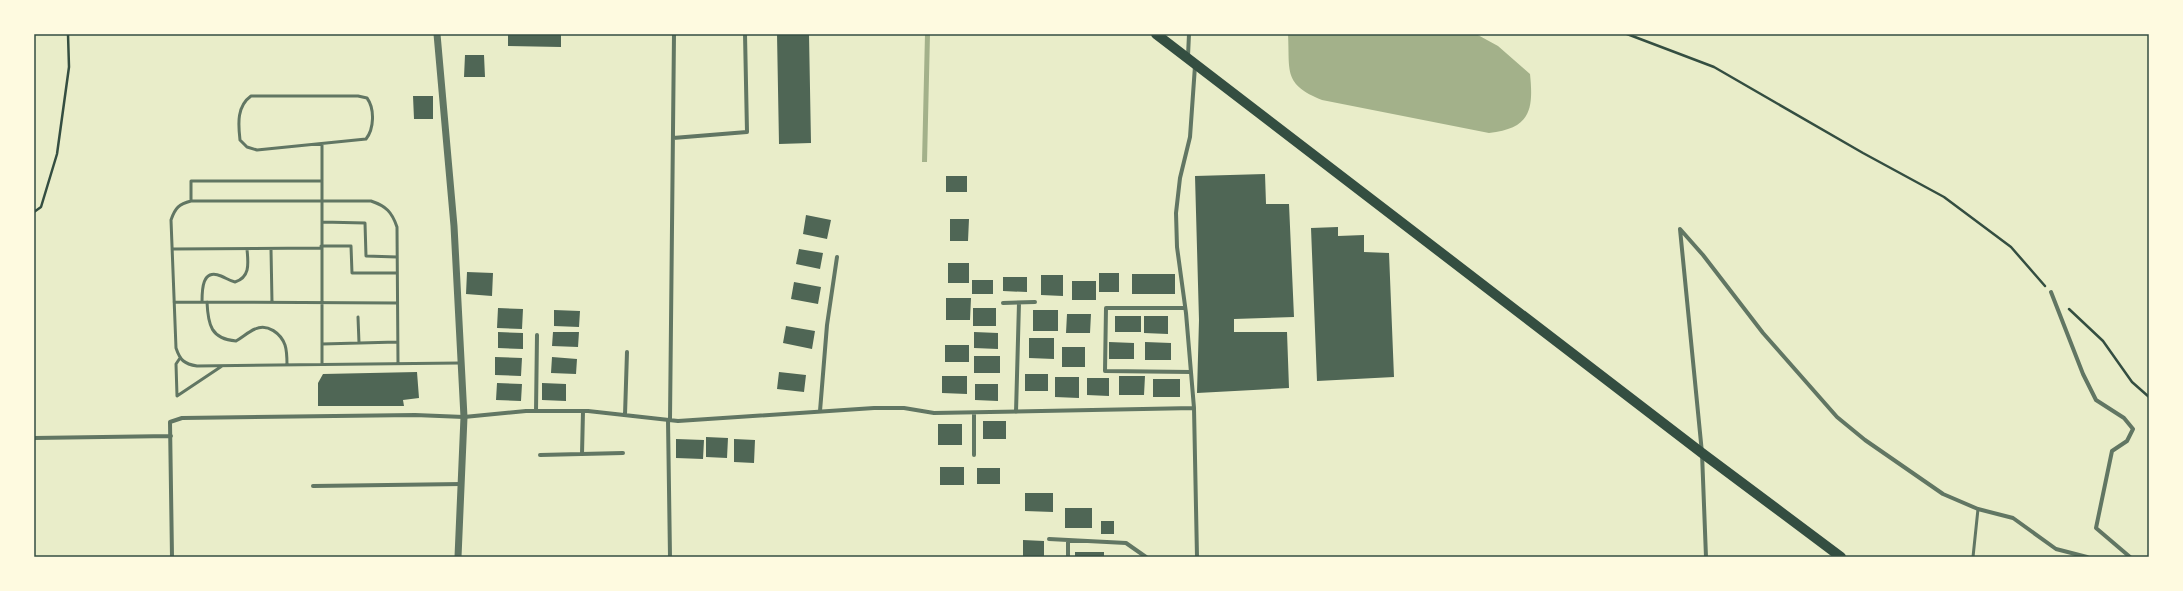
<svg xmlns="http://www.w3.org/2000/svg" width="2183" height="591" font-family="Figtree,sans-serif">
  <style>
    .water { fill: #a3b18a }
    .building { fill: #4f6655 }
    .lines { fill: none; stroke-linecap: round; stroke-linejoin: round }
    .path { stroke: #344e41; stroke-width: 2.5 }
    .service { stroke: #617663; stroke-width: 3 }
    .minor { stroke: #617663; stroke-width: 4 }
    .tertiary { stroke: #617663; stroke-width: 7 }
    .primary { stroke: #344e41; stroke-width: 10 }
    .neatline { fill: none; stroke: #344e41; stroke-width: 1.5 }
  </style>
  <rect width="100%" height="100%" fill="#e9edc9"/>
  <path class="water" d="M925,34H930L927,162H922Z
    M1288,34H1476L1498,46L1530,74C1534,112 1529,128 1489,133L1322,100C1283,84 1290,72 1288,34Z"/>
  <path class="building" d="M508,34H561V47L508,46Z
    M777,34H809L811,143L779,144Z
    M465,55H484L485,77H464Z
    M413,96H433V119H414Z
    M1265,174L1266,204H1289L1294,317L1234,319V332H1287L1289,388L1197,393L1199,320L1195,176Z
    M946,176H967V192H946Z
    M806,215L831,220L827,239L803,234Z
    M950,219H969L968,241H950Z
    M1338,227V236L1364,235V252L1389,253L1394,377L1317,381L1311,228Z
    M799,249L823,253L820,269L796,264Z
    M948,263H969V283H948Z
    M467,272L493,273L492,296L466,294Z
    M1099,273H1119V292H1099Z
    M1132,274H1175V294H1132Z
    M1041,275H1063V296L1041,295Z
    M1003,277H1027V292L1003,291Z
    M972,280H993V294H972Z
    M1072,281H1096V300H1072Z
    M794,282L821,287L818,304L791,299Z
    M946,298H971L970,320H946Z
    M498,308L523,309L522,329L497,328Z
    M973,308H996V326H973Z
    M554,310L580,311L579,327L554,326Z
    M1033,310H1058V331H1033Z
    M1067,314H1091L1090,333H1066Z
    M1115,316H1141V332H1115Z
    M1144,316H1168V334L1144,333Z
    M786,326L815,331L812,349L783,343Z
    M498,332L523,333V349L498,348Z
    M553,332H579L578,347L552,346Z
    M974,332L998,333V349L974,348Z
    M1029,338H1054V359L1029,358Z
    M1109,342L1134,343V359H1109Z
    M1145,342L1171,343V360H1145Z
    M945,345H969V362H945Z
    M1062,347H1085V367H1062Z
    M974,356H1000V373H974Z
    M495,357L522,358L521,376L495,375Z
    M552,357L577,359L576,374L551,373Z
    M417,372L419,398L403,400L404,406H318V383L323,374Z
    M779,372L806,375L804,392L777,389Z
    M1025,374H1048V391H1025Z
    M942,376H967V394L942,393Z
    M1119,376H1145L1144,395H1119Z
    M1055,377H1079V398L1055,397Z
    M1087,378H1109V396L1087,395Z
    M1153,379H1180V397H1153Z
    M497,383L522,384L521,401L496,400Z
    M542,383L566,384V401L542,400Z
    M975,384H998V401L975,400Z
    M983,421H1006V439H983Z
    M938,424H962V445H938Z
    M706,437L728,438L727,458L706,457Z
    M676,439L704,440L703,459L676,458Z
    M734,439L755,440L754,463L734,462Z
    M940,467H964V485H940Z
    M977,468H1000V484H977Z
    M1025,493H1053V512L1025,511Z
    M1065,508H1092V528H1065Z
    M1101,521H1114V534H1101Z
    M1023,540L1044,541V557H1023Z
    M1075,552H1104V557H1075Z"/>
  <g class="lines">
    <path class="path" d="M1627,34L1714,67L1863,153L1944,197L2011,247L2045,286
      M34,212L41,207L57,154L69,67L68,34
      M2069,309L2103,341L2132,382L2149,397"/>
    <path class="service" d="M251,96H358L367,98C375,109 374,129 366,139L257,150L247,147L240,140C238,123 237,106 251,96Z
      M191,201V181H322
      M322,222L365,223L366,256L397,257
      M321,246H351L352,273H397
      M172,249L321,248
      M271,249L272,302
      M174,302L397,303
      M202,302C202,290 202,268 221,276C226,278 230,281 235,282C251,277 248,262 247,249
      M207,302C208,325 211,339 236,341C243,337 248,332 255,329C268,323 281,334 285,345C287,351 287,359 287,365
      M358,317L359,343
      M322,344L397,342
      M180,358L176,364L177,396L222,366
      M398,363L397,227C392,212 386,206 371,201H191C179,204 175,208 171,220L176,348C180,360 184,364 197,366L460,363
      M322,364V144
      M1973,557L1978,509"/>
    <path class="minor" d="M1188,56L1189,34
      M1195,66L1190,137L1180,178L1176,213L1177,247L1186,313L1194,408L1197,557
      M673,138L747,132L745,34
      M2051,292L2083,374L2096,400L2124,418L2133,429L2127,441L2112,451L2096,528L2130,557
      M1003,303L1035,302
      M1185,308H1106L1105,371L1191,372
      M536,411L537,335
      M820,411L827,325L837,257
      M1016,412L1019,303
      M625,415L627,352
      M668,420L670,557
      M670,420L674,34
      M34,438L171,436
      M582,454L583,411
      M540,455L623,453
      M974,455V413
      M313,486L462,484
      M1049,539L1126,543L1146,557
      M172,557L170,422L182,418L415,415L464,417L526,411H588L678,421L874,408H904L934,413L1194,408
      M1068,557V540
      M1706,557L1702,453L1680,229L1703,255L1763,333L1837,417L1865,440L1943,494L1978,509L2013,518L2056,549L2087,557"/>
    <path class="tertiary" d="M437,34L454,226L464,417L458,557"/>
    <path class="primary" d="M1156,34L1702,453L1841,557"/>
  </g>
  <rect width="2183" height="591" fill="none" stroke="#fefae0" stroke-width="70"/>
  <rect x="35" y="35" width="2113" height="521" class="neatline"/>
</svg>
